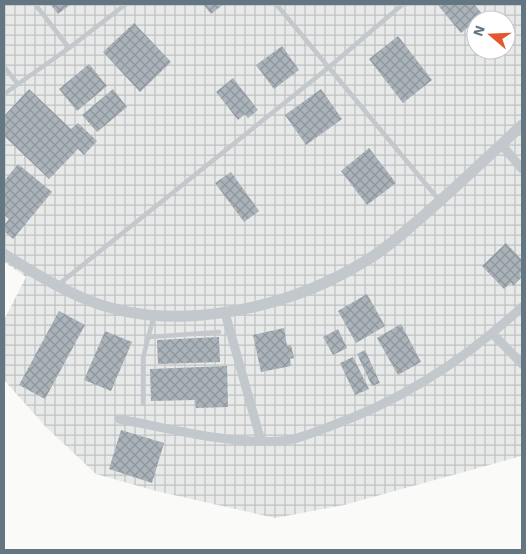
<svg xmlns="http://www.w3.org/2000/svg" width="526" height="554" font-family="'Work Sans',sans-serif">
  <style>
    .industrial { fill: url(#industrial-grid); fill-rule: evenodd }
    .building { fill: url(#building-cross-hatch) }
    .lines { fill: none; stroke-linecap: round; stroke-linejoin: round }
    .service { stroke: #c3c8cc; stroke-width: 4.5 }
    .minor { stroke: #c3c8cc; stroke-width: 9 }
    .tertiary { stroke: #c3c8cc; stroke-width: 11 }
  </style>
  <defs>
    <pattern id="industrial-grid" width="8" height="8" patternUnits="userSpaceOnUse" patternTransform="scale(1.25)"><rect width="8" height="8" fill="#e8e9e9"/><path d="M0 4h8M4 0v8" fill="none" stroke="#c0c1c2"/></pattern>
    <pattern id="building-cross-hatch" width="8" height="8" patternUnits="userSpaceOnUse" patternTransform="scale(1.25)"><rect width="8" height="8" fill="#aab3b9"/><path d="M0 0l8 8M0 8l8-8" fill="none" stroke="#8e969c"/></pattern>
  </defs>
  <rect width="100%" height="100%" fill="#fafaf8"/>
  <path class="industrial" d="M4,4H522V456L344,505L275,518L156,491L96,474L46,427L4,380V320L26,277L4,262ZM476,20H506V50H476Z"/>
  <path class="building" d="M50,4H71L58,14Z
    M203,4H224L211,14Z
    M437,4H474L483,15L461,33Z
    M134,23L171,62L140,92L103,52Z
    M398,36L432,80L403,103L369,59Z
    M282,46L299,70L274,89L256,65Z
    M89,64L107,86L77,111L59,89Z
    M233,78L258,110L248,118L245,114L238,120L216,92Z
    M29,89L71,129L78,123L97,141L84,155L78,149L49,179L4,136V116Z
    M113,89L127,107L97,132L82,115Z
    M321,89L342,119L306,145L285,115Z
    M369,148L396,183L367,205L341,171Z
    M18,164L52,192L13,239L4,231V225L9,219L4,215V181Z
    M231,172L259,211L244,222L215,183Z
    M506,243L522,260V272L520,274L522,277L513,286L511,283L504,289L482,266Z
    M367,294L385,326L356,343L338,311Z
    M59,311L85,325L45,399L19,385Z
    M401,324L421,362L398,375L377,338Z
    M284,328L287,346L291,345L294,358L290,359L291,366L261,372L253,335Z
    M338,329L347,348L333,355L323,337Z
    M105,331L132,342L111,391L84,380Z
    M219,337L220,362L158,364L157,340Z
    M365,350L380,383L372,386L357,354Z
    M353,357L369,389L355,395L340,363Z
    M227,366L228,407L196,408L195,400L151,401L150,369Z
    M121,430L164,443L152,483L109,469Z"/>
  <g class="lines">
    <path class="service" d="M35,4L69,48
      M276,4L439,200
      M4,67L18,84
      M4,94L69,48L126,4
      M59,284L328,68L403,4
      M149,337L219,332
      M143,404V358L154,315"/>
    <path class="minor" d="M501,144L522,169
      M225,313L261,441
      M492,333L522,364
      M119,419C168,428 231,445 280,441C297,440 315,432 331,426C403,400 466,359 522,307"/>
    <path class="tertiary" d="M4,254C30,271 60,289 90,301C174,334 287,309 362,263C384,251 403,233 422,217C456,187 489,156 522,125"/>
  </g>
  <rect width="526" height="554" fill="none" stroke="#657683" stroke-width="10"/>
  <g transform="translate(491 35) rotate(289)"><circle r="24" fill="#ffffff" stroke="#c1c8cd"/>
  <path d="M0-4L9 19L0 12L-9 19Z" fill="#e4572e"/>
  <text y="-8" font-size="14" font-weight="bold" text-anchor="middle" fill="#657683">N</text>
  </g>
</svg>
